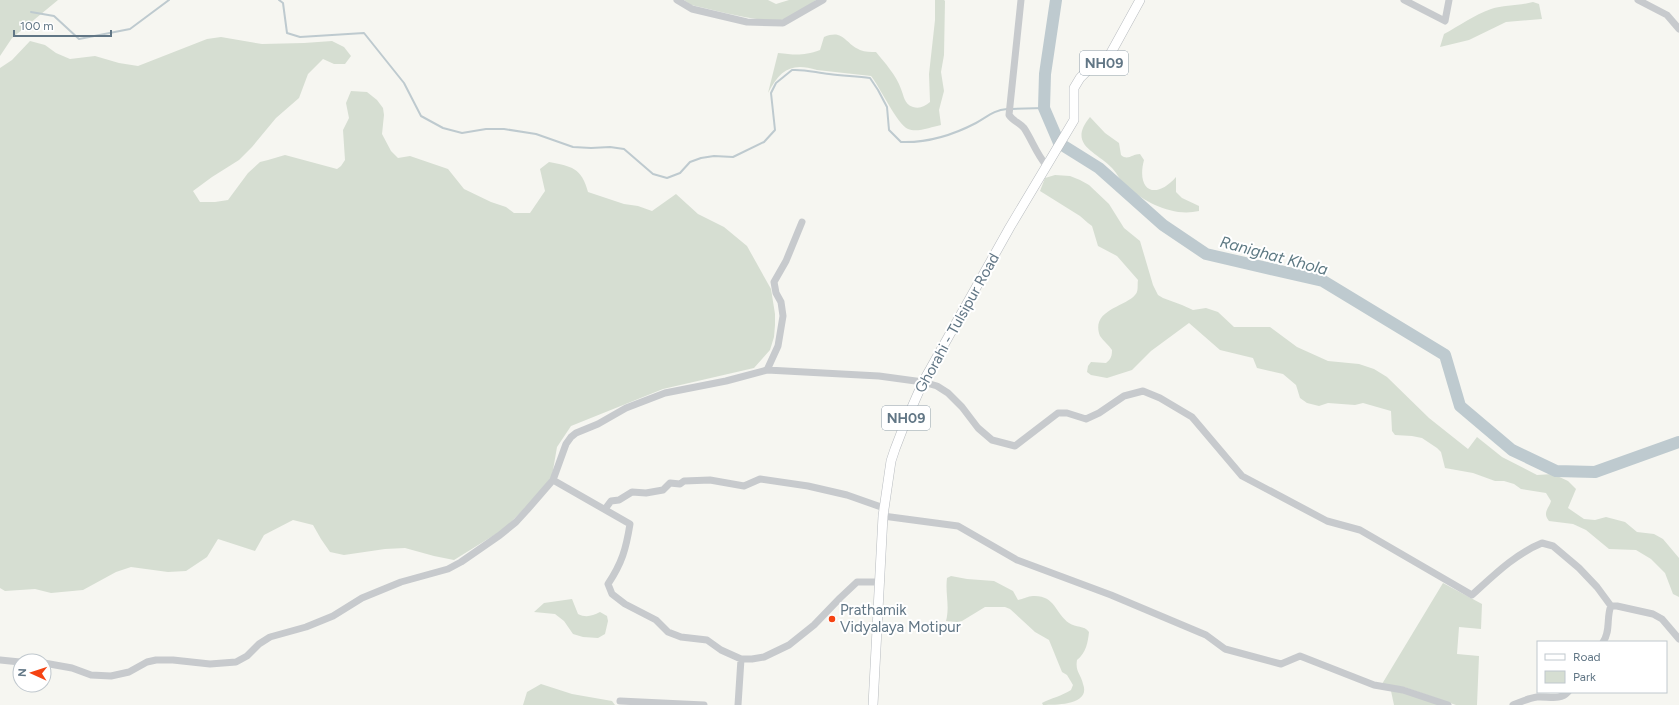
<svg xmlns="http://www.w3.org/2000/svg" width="1679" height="705" font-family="Figtree,sans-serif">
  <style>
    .green { fill: #d6ded2 }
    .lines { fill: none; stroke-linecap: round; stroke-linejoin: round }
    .stream { stroke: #becacf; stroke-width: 2 }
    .river { stroke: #becacf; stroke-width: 12 }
    .major-casing { stroke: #b7bbbf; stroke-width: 10 }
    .minor { stroke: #c7cacd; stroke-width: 7 }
    .major { stroke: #fff; stroke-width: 9 }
    .poi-dot { fill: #f54312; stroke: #fff; stroke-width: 1.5 }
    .labels { text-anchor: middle; stroke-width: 4; stroke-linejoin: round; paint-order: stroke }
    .shield { fill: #fff; stroke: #909faa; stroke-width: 1 }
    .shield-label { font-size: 14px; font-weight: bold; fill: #617685 }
    .street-label { font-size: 15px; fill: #617685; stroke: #fff }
    .poi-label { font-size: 15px; fill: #617685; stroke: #fff; text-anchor: start }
    .water-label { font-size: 16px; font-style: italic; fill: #5d7983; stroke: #fff }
  </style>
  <rect width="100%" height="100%" fill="#f6f6f1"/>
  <path class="green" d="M0,0H58L12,38L0,56Z
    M684,0H768L776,4L789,0H816C806,7 794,18 781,20C758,23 716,10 691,5Z
    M935,0H944L945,1L944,55L941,72L944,91L939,110L941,125C931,127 917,133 908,129C897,124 880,87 871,76L817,70C791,62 780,70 768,93L778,53C795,55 803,56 820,50L824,37C844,29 844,43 860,50C865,52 871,52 876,52C885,63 896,75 901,89C904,96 904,104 913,107C920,109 925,106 930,102L929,74L935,20Z
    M1533,2L1539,4L1542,19L1506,22L1469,40L1440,47L1444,34C1459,26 1474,15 1491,9C1504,5 1519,6 1533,2Z
    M221,37L262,44L304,43L332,41L344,47L351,56L345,64H334L323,59L308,74L299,98L276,118L252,147L239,160L212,177L193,191L200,202H215L228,200L248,173L260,162L268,160L285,155L337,169L341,166L345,160L343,130L349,118L346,103L351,91L367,92L377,100L383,108L384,115L382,134L391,151L398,158L410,156L448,169L464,189L491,202L506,207L514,213H530L545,191L540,169L549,162C571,166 582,168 588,192L624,204L638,206L652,211L676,194L698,214L724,227L747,246L771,289L775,314V325L774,337L770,350L754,368L663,389L571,426L557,447L552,476L536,497L504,529L454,560L434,556L405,548L385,549L344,555L330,552L321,539L313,525L293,520L264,535L255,551L218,539L207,557L186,571L168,572L131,567L116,572L83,590L51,593L35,589L5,591L0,588V68L12,60L30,41L45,45L56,53L70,59L95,56L119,63L138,66L207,39Z
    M1090,117L1105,133L1119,143L1121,155C1128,161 1132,154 1140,154L1144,160C1136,190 1155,201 1176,177V192L1182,198L1199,206V211C1173,217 1147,203 1128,188C1121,183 1118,174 1112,168C1096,151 1067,145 1090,117Z
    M1055,175L1070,176L1080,180L1089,185L1109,204L1124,228L1140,241L1153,285L1158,295L1163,298L1182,305L1193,310L1206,308L1218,312L1234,327H1270L1297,347L1328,361L1359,364L1374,369L1387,377L1429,418L1468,449L1477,437L1502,457L1537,475L1553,474L1568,481L1576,489L1568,508L1584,519L1595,520L1606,517L1625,522L1637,532L1654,534L1663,539L1679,558V597L1673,594L1665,573L1651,559L1636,550L1609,549L1586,530L1573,524L1549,521C1542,513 1549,508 1551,501L1546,493L1521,489L1514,484L1504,481H1495L1473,473L1445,468L1441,452L1437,448L1422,438L1412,436L1395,435L1392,431L1391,411L1363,403L1355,405L1328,403L1319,406L1307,403L1300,398L1296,385L1283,374L1257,368L1253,358L1220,350L1189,323L1151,351L1132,370L1107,378L1091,375L1087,372L1088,366L1091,362L1106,363C1111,359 1112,356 1112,350C1109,345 1103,341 1100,336C1090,310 1125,307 1135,295C1139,291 1137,285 1138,280L1117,256L1098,246L1092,226L1088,223L1080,216L1040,191L1045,178Z
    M951,576L967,579L994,581L1013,591L1018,600C1023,599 1028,596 1033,596C1055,595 1055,613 1069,623C1076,628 1084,625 1089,632C1088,642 1086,653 1077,660C1075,672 1081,674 1083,684C1091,705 1057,705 1043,705L1042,703C1051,698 1062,696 1071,690L1073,685L1067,675L1062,672L1049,640L1035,632L1010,609L1005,607H985L962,621L957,622L946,621C950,606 945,593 947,578Z
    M1443,583L1482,604L1481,629L1459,627L1457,654L1479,656L1477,705H1456L1404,687L1382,684Z
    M572,599L578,614C586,618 592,616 600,612L607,616L608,621L605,634L598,638L583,637L573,634L564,621L555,614L534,612L544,603Z
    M541,684L572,694L612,701L615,705H523L527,692Z
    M1391,691L1402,692L1445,705H1394Z"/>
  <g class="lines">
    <path class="stream" d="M279,0L283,3L287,33L300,37L364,33L404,83L421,116L443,128L462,133L486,129H504L536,134L573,147L591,148L610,147L624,149L653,174L667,178L680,173L690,162L701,158L714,156L733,157L764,142L775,130L771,93L776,83L792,70C805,69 817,73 829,74C843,76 856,76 870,78L878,90L887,107L889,130L901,142C927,143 953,135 976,123C987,117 994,110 1007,109
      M31,12L54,16L79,39L130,29L169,0
      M1011,109L1044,108"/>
    <path class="river" d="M1056,0L1045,74L1044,108L1059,143L1099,168L1163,225L1206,254L1323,281L1445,355L1460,406L1512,450L1556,471L1595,472L1679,442"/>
    <defs>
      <path id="major" d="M873,705L883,516L891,461L895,449L905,423L923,382L1010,227L1074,120V88L1080,78L1090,68L1107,60L1140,0"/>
    </defs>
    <use href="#major" class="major-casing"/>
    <path class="minor" d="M677,0L692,9L747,22L783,23L823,0
      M1021,0L1009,115C1013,121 1020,123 1024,128C1032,140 1036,153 1046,165
      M1404,0L1445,21L1449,0
      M1638,0L1667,15L1679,29
      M767,370L778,346L783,316L781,302L776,293L774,282L786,261L802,222
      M553,480L630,524C626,549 622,563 608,584L612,594L625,604L656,620L668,632L681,637L707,640L721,650L741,659H752L764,657L789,645L814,625L840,598L857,582H879
      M605,509L611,501L619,500L632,492L646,493L663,490L670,483L680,484L684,481L710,480L744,486L760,479L808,486L847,495L884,508
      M883,516L958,526L1017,560L1111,595L1206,635L1225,649L1281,664L1300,656L1374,685L1403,690L1448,705
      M1603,642C1611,631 1606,617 1611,606H1617L1653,614L1662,619L1679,639
      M0,660L20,662
      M44,663L72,668L91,675L111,676L129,672L147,662L156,660H173L210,664L236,662L247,656L259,644L270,637L306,627L333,616L362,598L401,582L448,569L461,562L500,535L516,522L527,510L553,480L566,444L571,437L576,433L598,424L626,408L665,393L726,381L767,370L879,376L923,382L937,386L948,393L962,407L978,428L992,440L1015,446L1058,413H1067L1086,419L1099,413L1124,396L1143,391L1160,398L1192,417L1242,476L1327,521L1360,530L1472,595C1493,576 1515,554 1542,543L1553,546L1579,568L1597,587L1611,606
      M620,701L704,705
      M738,705L741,659
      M1513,705C1520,702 1529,698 1537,697C1548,696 1560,701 1568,692"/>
    <use href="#major" class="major"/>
  </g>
  <circle class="poi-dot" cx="832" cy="619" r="4"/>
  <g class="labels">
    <g class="shield">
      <rect x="1080" y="51" width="48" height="24" rx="3"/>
      <rect x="882" y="406" width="48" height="24" rx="3"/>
    </g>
    <g class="shield-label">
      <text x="1104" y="68">NH09</text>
      <text x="906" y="423">NH09</text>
    </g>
    <g class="street-label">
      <text transform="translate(957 323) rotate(-61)" y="5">Ghorahi - Tulsipur Road</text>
    </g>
    <g class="poi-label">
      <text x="840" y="615">Prathamik<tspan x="840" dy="17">Vidyalaya Motipur</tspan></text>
    </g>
    <g class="water-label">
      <text transform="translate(1274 255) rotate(15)" y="6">Ranighat Khola</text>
    </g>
  </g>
  <rect x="1537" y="641" width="130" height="52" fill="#ffffff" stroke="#c0c8ce"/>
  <rect x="1545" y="654" width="20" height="6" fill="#ffffff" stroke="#c0c8ce"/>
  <text x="1573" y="661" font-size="12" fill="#617685">Road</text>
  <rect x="1545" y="671" width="20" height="12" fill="#d6ded2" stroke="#c0c8ce"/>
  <text x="1573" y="681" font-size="12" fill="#617685">Park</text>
  <g transform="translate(32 673) rotate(273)"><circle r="19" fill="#ffffff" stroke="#c0c8ce"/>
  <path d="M0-3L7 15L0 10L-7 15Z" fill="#f54312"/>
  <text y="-6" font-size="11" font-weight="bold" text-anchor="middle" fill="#617685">N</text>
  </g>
  <path d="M14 30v6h97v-6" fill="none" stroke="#617685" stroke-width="2"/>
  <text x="20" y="30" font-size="12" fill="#617685" stroke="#ffffff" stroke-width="3" paint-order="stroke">100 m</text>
</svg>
